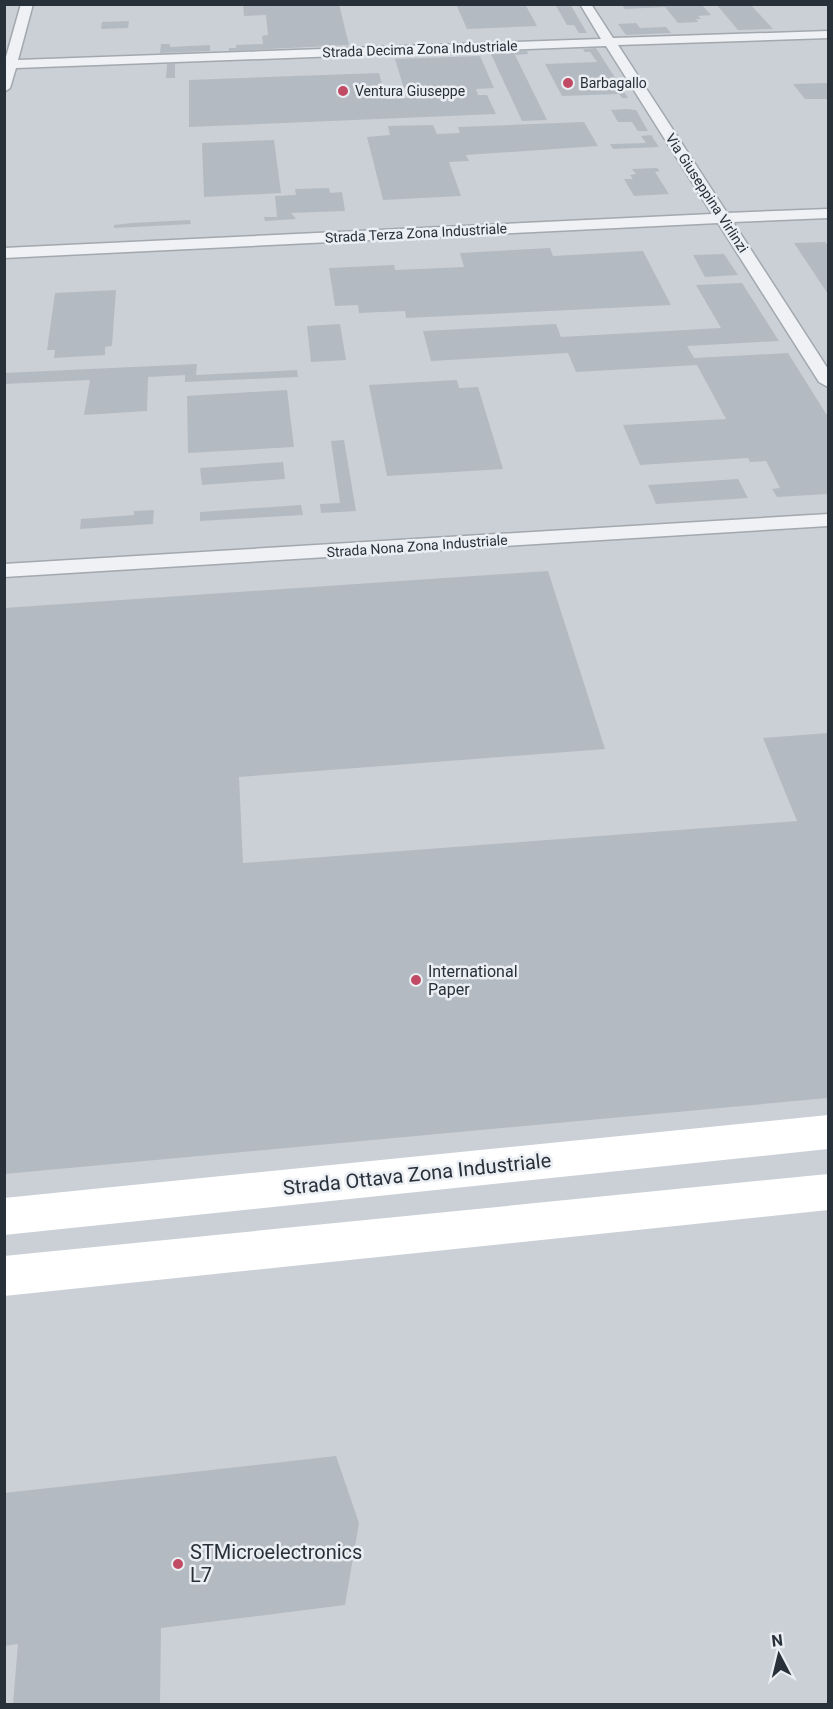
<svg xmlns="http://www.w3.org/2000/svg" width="833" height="1709" font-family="Roboto,sans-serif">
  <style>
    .built { fill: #cbd0d6 }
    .building { fill: #b4bac1 }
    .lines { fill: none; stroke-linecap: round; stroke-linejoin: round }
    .street-casing { stroke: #a2a8ae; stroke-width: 3 }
    .street { fill: #eff1f4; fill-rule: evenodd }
    .secondary { fill: #fff; fill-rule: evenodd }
    .poi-dot { fill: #c14b65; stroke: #ebeff3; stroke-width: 2 }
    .labels { text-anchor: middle; stroke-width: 5; stroke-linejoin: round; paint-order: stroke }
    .far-street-label { font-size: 14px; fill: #28303a; stroke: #ebeff3 }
    .far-poi-label { font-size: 14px; fill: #28303a; stroke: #ebeff3; text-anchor: start }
    .poi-label { font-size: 16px; fill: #28303a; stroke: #ebeff3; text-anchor: start }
    .near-street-label { font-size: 20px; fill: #28303a; stroke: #ebeff3 }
    .near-poi-label { font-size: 20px; fill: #28303a; stroke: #ebeff3; text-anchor: start }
  </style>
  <rect width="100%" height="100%" fill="#dce0e5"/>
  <path class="built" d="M5,5H828V1704H5Z"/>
  <path class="building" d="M243,4H339L349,45L229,51V48H236V45L263,44L262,36L268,35L266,15L244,16Z
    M456,4H525L537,26L467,29Z
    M555,4H570L587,33H579L574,25H567Z
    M621,4H701L711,15L698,16L701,19H696L698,22L678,23L665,7L625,9Z
    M716,4H750L773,29L738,30Z
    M129,21L128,28L101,29L102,22Z
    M636,23L640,28L666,27L671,33L626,35L618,24Z
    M161,44H170V47L210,45V51L160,53Z
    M596,48L628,98H622L619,94L562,96L545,64L597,62L590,52H585L583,49Z
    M527,51L528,54L515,55L547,120L522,121L490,52Z
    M480,56L494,88L476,89L478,95H487L496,114L189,127V80L379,73L386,99L428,97L426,91L405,92L395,59Z
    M167,64H175V78H166Z
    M828,83V99H805L793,84Z
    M627,109L636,110L648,131H638L632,122H618L611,110Z
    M584,122L598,146L466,155L469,161L449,162L461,196L383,200L367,137L390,135L388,126L433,125L437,134L460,133L458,127Z
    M651,135L659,147L613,149L610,144L646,143L641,136Z
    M274,140L281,193L204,197L202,143Z
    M657,168L660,171L655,172L669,194L634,196L624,179H633L630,175L636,174L632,169Z
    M329,188L330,193L342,192L345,211L291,213L296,219L265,221L264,217H277L275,196L296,195L295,189Z
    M190,220L191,224L114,228V225L132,223Z
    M825,242L828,246V294L794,243Z
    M550,248L553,256L643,251L671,305L406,318L405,311L359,313L358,305L335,306L329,268L394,265L395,270L464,267L460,253Z
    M724,254L738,275L705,277L693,255Z
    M742,283L779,341L687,346L694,358L788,353L828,417V494L777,497L772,489L780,488L766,461L750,462L748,458L640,465L623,425L726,419L697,365L576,372L568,353L431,361L423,331L556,324L561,337L721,328L696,285Z
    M116,290L112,346L105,347V355L54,358L55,350H47L55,293Z
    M340,324L346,360L311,362L307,326Z
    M197,364L196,375L297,370L298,377L185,382V375L148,377L147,411L84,415L90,380L4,384V373Z
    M457,380L459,388L478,387L503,469L387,476L369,385Z
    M287,390L294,447L188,453L187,396Z
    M344,440L356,511L321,513L320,504L340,503L331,441Z
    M283,462L285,479L202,485L200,468Z
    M738,479L748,498L656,504L648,485Z
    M301,505L303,515L200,521V512Z
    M154,510L153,524L80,529L81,519L134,515V511Z
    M548,571L605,749L239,777L243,863L797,821L763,738L828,733V1098L4,1174V608Z
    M336,1456L359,1523L345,1605L161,1628L160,1704H13L18,1644L4,1646V1493Z"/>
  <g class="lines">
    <defs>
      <path id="street" d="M21,4H33L18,60L601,39L580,4H591L613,38L828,31V38L618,45L727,213L828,209V218L733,222L828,369V387L819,382L718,223L4,258V248L712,214L606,46L16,68L10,88L4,92V64Z
        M828,514V526L4,577V564Z"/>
    </defs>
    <use href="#street" class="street-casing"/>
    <use href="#street" class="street"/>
    <path class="secondary" d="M828,1115V1149L4,1235V1198Z
      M828,1174V1210L4,1296V1256Z"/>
  </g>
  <g class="poi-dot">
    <circle cx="568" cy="83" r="6"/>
    <circle cx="343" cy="91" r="6"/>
    <circle cx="416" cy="980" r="6"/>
    <circle cx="178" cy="1564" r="6"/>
  </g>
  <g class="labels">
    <g class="far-street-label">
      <text transform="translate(420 49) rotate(-2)" y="5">Strada Decima Zona Industriale</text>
      <text transform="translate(707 193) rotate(57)" y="5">Via Giuseppina Virlinzi</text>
      <text transform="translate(416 233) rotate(-3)" y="5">Strada Terza Zona Industriale</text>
      <text transform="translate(417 546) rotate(-4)" y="5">Strada Nona Zona Industriale</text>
    </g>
    <g class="far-poi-label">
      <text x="580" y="88">Barbagallo</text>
      <text x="355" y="96">Ventura Giuseppe</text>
    </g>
    <g class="poi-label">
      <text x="428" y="977">International<tspan x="428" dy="18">Paper</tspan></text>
    </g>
    <g class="near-street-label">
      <text transform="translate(417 1174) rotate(-6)" y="7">Strada Ottava Zona Industriale</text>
    </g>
    <g class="near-poi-label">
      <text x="190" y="1559">STMicroelectronics<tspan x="190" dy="23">L7</tspan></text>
    </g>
  </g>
  <rect width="833" height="1709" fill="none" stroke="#28303a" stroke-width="12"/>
  <g transform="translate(779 1655) rotate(353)" stroke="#ebeff3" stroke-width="4.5" paint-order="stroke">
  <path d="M0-4.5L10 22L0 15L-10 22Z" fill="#28303a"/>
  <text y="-9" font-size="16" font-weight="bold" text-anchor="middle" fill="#28303a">N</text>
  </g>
</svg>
